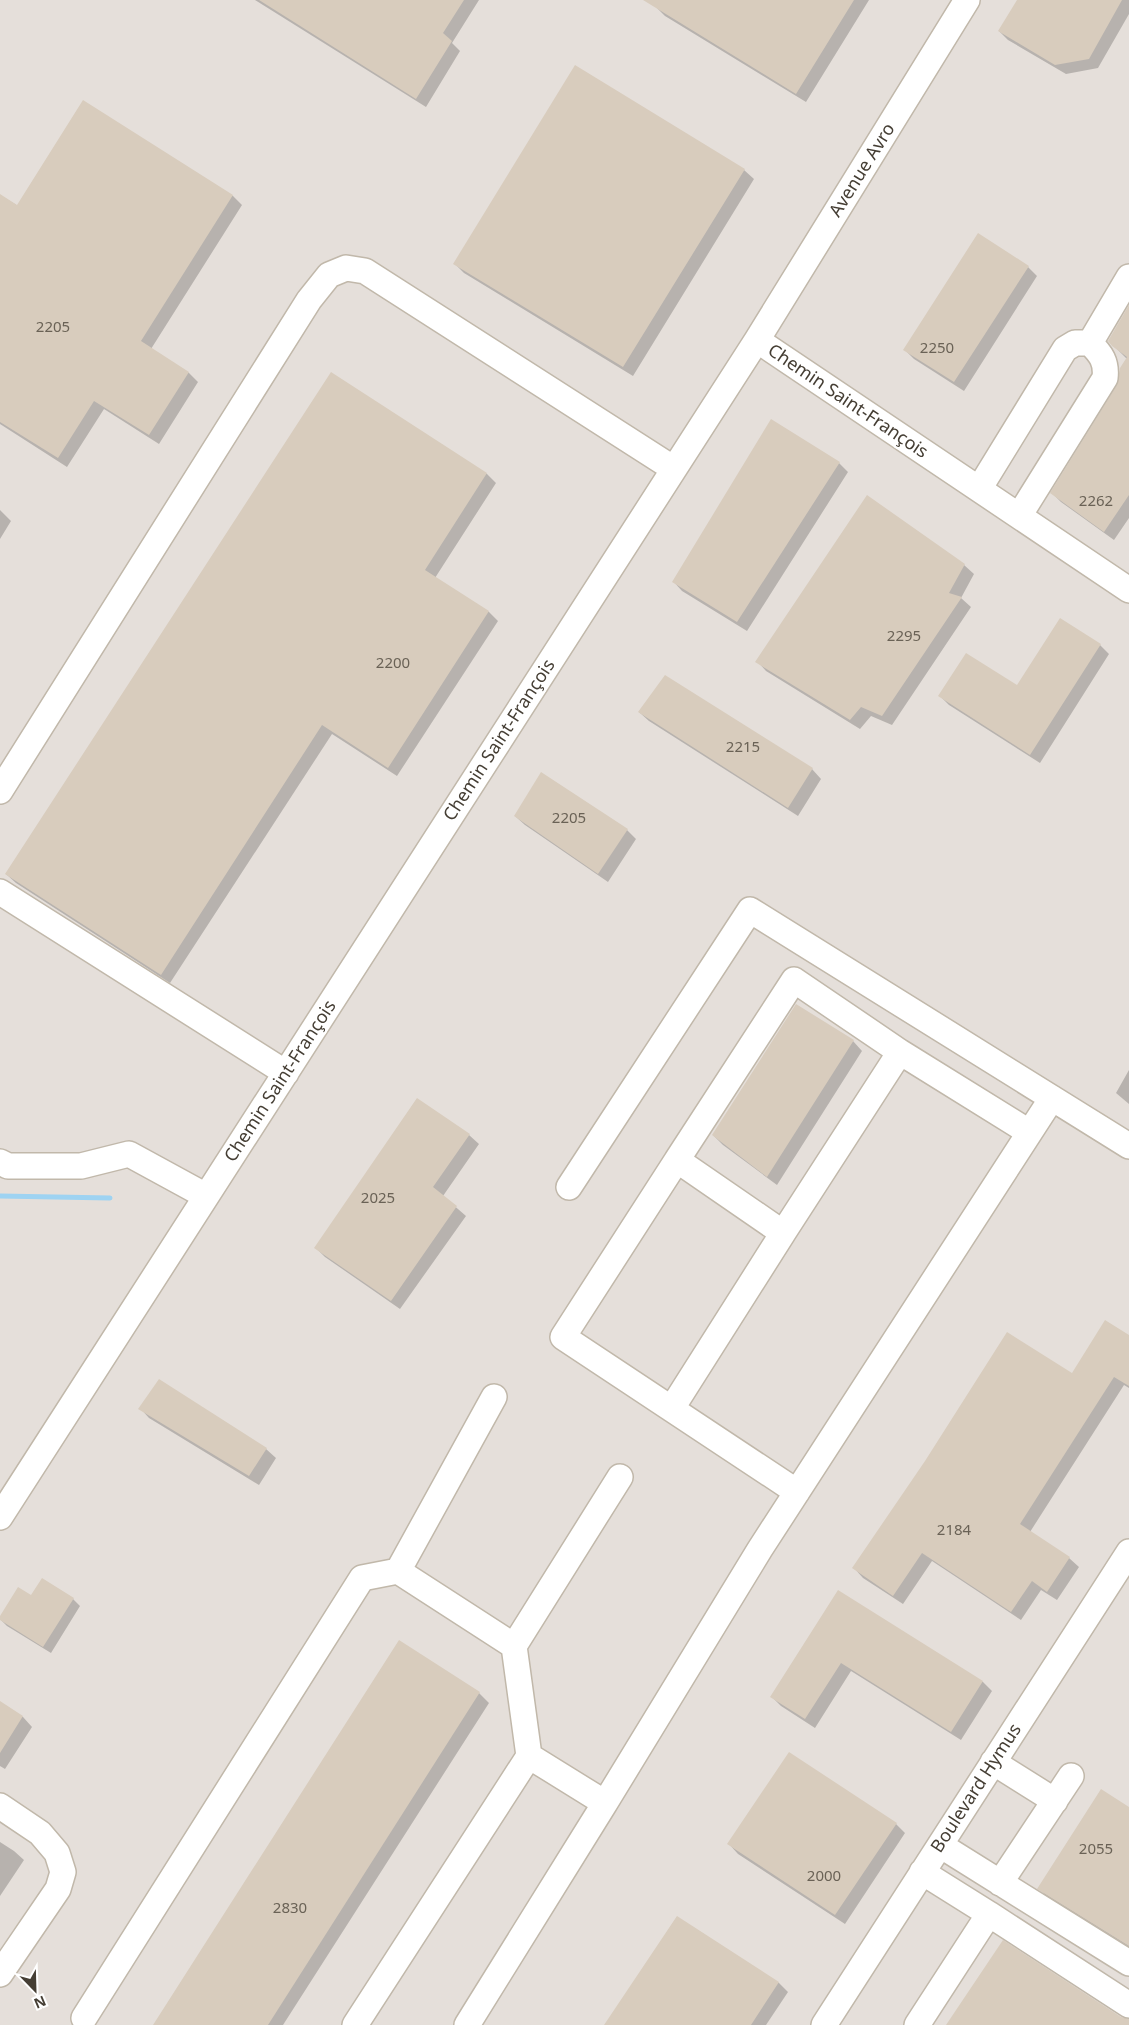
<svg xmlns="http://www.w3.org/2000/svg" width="1129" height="2025" font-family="'Noto Sans',sans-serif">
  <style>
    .industrial { fill: #e5dfda }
    .shadow { fill: #0003 }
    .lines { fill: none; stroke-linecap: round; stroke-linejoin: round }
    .stream { stroke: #9ed3f2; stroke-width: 5 }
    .building { fill: #d8ccbd }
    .minor-casing { stroke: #c1b8aa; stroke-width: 28 }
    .minor { stroke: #fff; stroke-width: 25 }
    .labels { text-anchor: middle; stroke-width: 4.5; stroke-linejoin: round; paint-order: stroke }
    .number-label { font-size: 15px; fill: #6a6256 }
    .street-label { font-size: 18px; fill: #453e34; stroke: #fff }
  </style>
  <rect width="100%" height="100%" fill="#f3eee5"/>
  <path class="industrial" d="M0,0H1129V2025H0Z"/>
  <path class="shadow" d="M255,0H479L452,43L460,51L426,107Z
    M660,0H869L806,102L665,16L656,7Z
    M1018,0H1129V14L1098,68L1066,74L1008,40L999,31Z
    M84,102L233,196L242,205L151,349L189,373L198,382L159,444L104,409L67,467L0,424V195L18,206Z
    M744,170L754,179L633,376L464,273L455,264Z
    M1028,267L1037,276L964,391L914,359L905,350Z
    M1129,308V518L1114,540L1061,502L1052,493L1119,386L1127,359L1113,345Z
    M331,374L487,474L496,483L435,578L489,612L498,621L397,776L332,734L170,983L16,883L6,874Z
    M839,463L848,472L747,631L682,591L673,581Z
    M0,510L11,521L0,539Z
    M964,565L974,574L961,598L971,607L892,725L871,716L860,729L766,671L757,661Z
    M1100,645L1109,654L1040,763L949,705L940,696L1018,687Z
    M639,712L812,769L821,779L798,816L649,721Z
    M515,816L627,830L636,839L608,882L525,825Z
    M853,1041L862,1051L777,1185L723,1145L713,1135Z
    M1129,1070V1104L1116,1093Z
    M417,1099L469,1135L479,1144L443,1196L466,1216L400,1309L325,1257L316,1248Z
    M1129,1336V1388L1124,1385L1030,1532L1069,1558L1079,1567L1057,1600L1041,1590L1021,1620L932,1561L903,1604L863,1578L854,1568L1072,1375Z
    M140,1408L266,1449L276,1458L259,1485L149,1418Z
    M42,1580L73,1599L80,1606L51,1653L7,1626L0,1619L31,1597Z
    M838,1592L983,1682L992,1691L961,1740L851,1671L815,1728L781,1706L772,1697Z
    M399,1642L479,1693L489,1703L283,2025H154Z
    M0,1703L23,1717L32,1727L5,1769L0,1766Z
    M1129,1809V1947L1045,1895L1039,1888Z
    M896,1824L905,1833L845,1924L738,1854L729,1844Z
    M0,1842L14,1851L24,1860L0,1896Z
    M677,1917L779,1983L788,1992L766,2025H606Z"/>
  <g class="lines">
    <path class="stream" d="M0,1196L110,1198"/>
  </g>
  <path class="building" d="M259,0H464L443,33L452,41L416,99Z
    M643,0H854L796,94Z
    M1017,0H1122L1089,59L1055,65L998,31Z
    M575,65L745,169L623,367L453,264Z
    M83,100L233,195L141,341L189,372L149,435L94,401L58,458L0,422V194L17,205Z
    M978,233L1029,266L954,382L903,350Z
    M1129,305V495L1104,532L1050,493L1117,385L1120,368L1127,357L1112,346L1108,341Z
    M331,372L487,473L425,570L489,611L388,768L322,725L161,975L5,874Z
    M771,419L840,462L737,622L672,582Z
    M867,495L965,564L949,593L962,597L882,716L861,707L850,720L755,662Z
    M1060,618L1101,644L1030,755L938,696L966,653L1017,685Z
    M665,675L813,768L788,808L638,712Z
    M541,772L628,829L598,874L514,816Z
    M796,1004L854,1040L767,1177L712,1135Z
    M417,1098L470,1134L433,1187L457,1206L391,1301L314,1248Z
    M1105,1320L1129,1335V1386L1114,1377L1020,1524L1070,1557L1047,1592L1032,1581L1011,1612L922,1553L893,1596L852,1568L925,1461L1007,1332L1072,1373Z
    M159,1379L267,1448L249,1476L138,1409Z
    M42,1578L74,1598L43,1647L0,1620V1616L18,1587L31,1595Z
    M838,1590L983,1681L951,1732L841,1663L805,1719L770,1697Z
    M399,1640L480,1692L268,2025H153Z
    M0,1701L23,1716L0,1753Z
    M789,1752L897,1823L835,1915L727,1844Z
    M1101,1789L1129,1807V1946L1037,1889Z
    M677,1916L779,1982L751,2025H604Z
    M1003,1940L1121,2017L1129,2019V2025H946Z"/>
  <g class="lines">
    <defs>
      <path id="minor" d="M757,340L1129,590
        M979,489L1065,349L1075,343H1090
        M1019,516L1105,378C1107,362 1101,354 1090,343L1129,277
        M0,791L309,300L329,275L346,268L365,271L674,469
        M0,892L286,1073
        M677,1160L794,980L900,1052
        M0,1162L8,1166H81L129,1154L206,1196
        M569,1187L750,910L1129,1146
        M672,1408L783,1233
        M797,1492L563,1337L677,1160L783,1233L900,1052L1029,1132
        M0,1517L757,340L967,0
        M398,1571L494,1397
        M514,1646L620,1477
        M993,1762L1055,1801
        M605,1803L760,1549L1052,1098
        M0,1806L40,1833L57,1853L63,1872L58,1889L0,1974
        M940,1845L1129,1963
        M1000,1883L1071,1776
        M989,1914L1129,2005
        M84,2018L362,1578L398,1571L514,1646L529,1756
        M355,2025L529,1756L605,1803L467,2025
        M824,2025L1129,1552
        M917,2025L989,1914L922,1872"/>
    </defs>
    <use href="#minor" class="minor-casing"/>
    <use href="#minor" class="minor"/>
  </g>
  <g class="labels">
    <g class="number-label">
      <text x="53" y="332">2205</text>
      <text x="937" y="353">2250</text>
      <text x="1096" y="506">2262</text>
      <text x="904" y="641">2295</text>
      <text x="393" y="668">2200</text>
      <text x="743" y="752">2215</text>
      <text x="569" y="823">2205</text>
      <text x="378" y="1203">2025</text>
      <text x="954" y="1535">2184</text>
      <text x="1096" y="1854">2055</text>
      <text x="824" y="1881">2000</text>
      <text x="290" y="1913">2830</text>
    </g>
    <g class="street-label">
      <text transform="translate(862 170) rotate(-58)" y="6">Avenue Avro</text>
      <text transform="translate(848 401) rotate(34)" y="6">Chemin Saint-François</text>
      <text transform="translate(499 740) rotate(-57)" y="6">Chemin Saint-François</text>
      <text transform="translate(280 1081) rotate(-57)" y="6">Chemin Saint-François</text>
      <text transform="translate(976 1788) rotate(-57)" y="6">Boulevard Hymus</text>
    </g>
  </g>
  <g transform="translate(35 1990) rotate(157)" stroke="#ffffff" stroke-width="4" paint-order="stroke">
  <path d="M0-4L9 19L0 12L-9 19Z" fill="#453e34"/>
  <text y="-8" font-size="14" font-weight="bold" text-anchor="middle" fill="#453e34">N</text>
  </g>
</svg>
